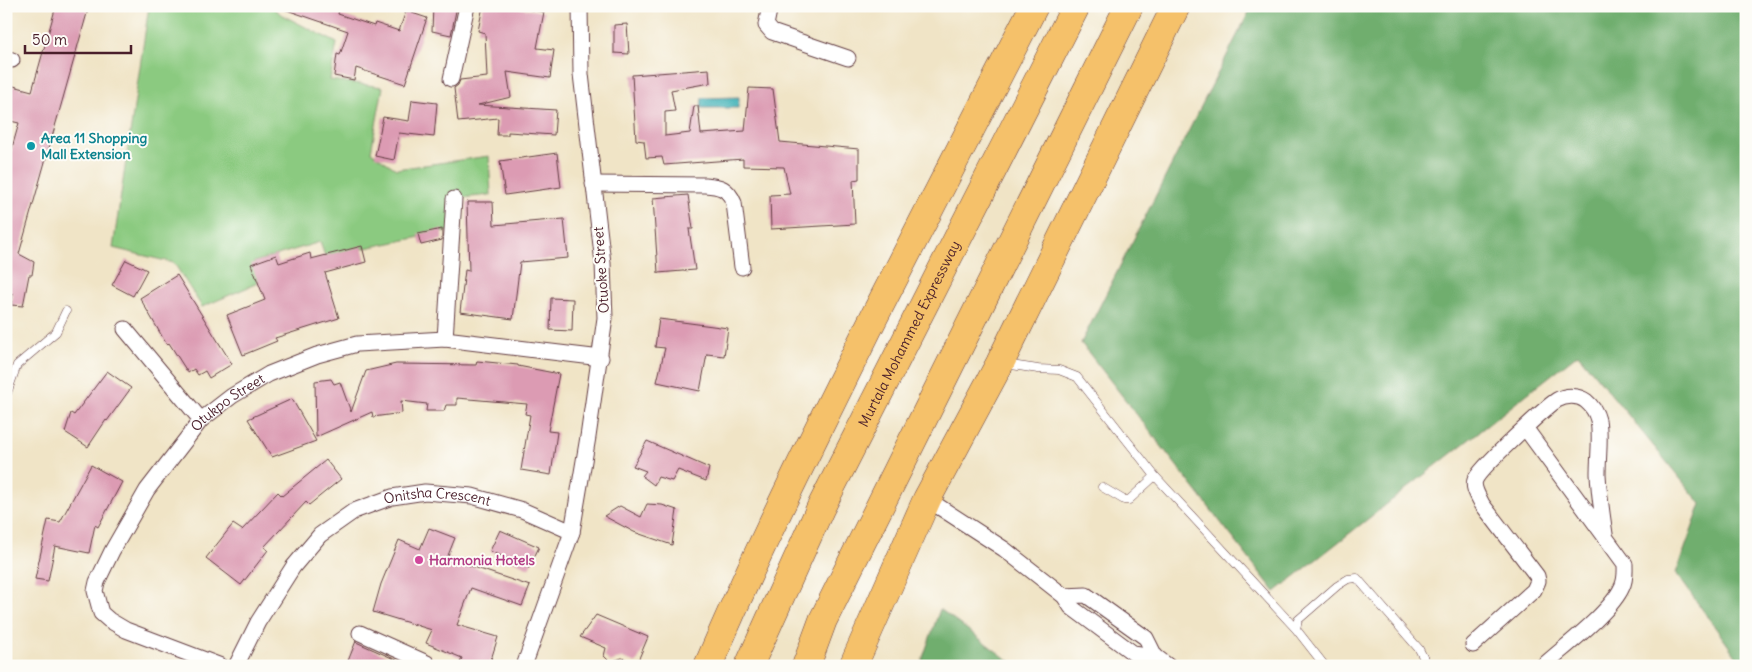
<svg xmlns="http://www.w3.org/2000/svg" width="1752" height="672" font-family="Delius,sans-serif">
  <style>
    .green { fill: #8bca80; stroke: #6a7456 }
    .forest { fill: #70ae6e; stroke: #5d664c }
    .water { fill: #41b2b8; stroke: #466872 }
    .building { fill: #dc9bb3 }
    .lines { fill: none; stroke-linecap: round; stroke-linejoin: round }
    .lane-casing { stroke: #633d42; stroke-width: 9 }
    .street-casing { stroke: #633d42; stroke-width: 17 }
    .highway-casing { stroke: #633d42; stroke-width: 29 }
    .lane { stroke: #fff; stroke-width: 8 }
    .street { stroke: #fff; stroke-width: 15 }
    .highway { stroke: #f5c16b; stroke-width: 28 }
    .culture-dot { fill: #0f9aa8; stroke: #fdfcf7; stroke-width: 2 }
    .hotel-dot { fill: #d1479c; stroke: #fdfcf7; stroke-width: 2 }
    .labels { text-anchor: middle; stroke-width: 4; stroke-linejoin: round; paint-order: stroke }
    .culture-label { font-size: 14px; font-weight: bold; fill: #0d838f; stroke: #fdfcf7; text-anchor: start }
    .street-label { font-size: 14px; fill: #4a1f2b; stroke: #fdfcf7 }
    .hotel-label { font-size: 14px; font-weight: bold; fill: #b23c85; stroke: #fdfcf7; text-anchor: start }
  </style>
  <rect width="100%" height="100%" fill="#fdfcf7"/>
  <filter id="ink" filterUnits="userSpaceOnUse"><feTurbulence type="fractalNoise" baseFrequency=".02" numOctaves="2"/><feDisplacementMap in="SourceGraphic" scale="10" xChannelSelector="R" yChannelSelector="G"/><feConvolveMatrix kernelMatrix="1 2 1 2 8 2 1 2 1" color-interpolation-filters="sRGB"/></filter>
  <filter id="wash" filterUnits="userSpaceOnUse"><feTurbulence type="fractalNoise" baseFrequency=".0096" numOctaves="4" result="noise"/><feDisplacementMap in="SourceGraphic" scale="20" xChannelSelector="R" yChannelSelector="G"/><feGaussianBlur stdDeviation="1.12" result="paint"/><feColorMatrix in="noise" values="0 0 0 0 0 0 0 0 0 0 0 0 0 0 0 0 0 1.4 0 .05"/><feComposite in="paint" operator="in"/></filter>
  <g filter="url(#wash)">
    <rect width="100%" height="100%" fill="#f0e4c6"/>
    <path class="green" d="M149,6H271L282,15L337,43L330,80L383,87L371,152L396,169L489,156L491,195L461,198L459,228L450,231L325,256L320,242L254,262L260,282L202,307L174,263L113,248Z"/>
    <path class="forest" d="M1252,6H1746V666H1743L1676,573L1701,504L1578,354L1275,592L1081,343Z
      M940,609L1016,666H920Z"/>
    <path class="water" d="M739,97L738,108H701L702,98Z"/>
    <g id="blocks">
      <path class="building" d="M56,6H89L19,254L34,262L32,275H29L23,306L11,305L13,294L6,292V169L19,123L6,120V84L32,91Z
        M281,6H340L338,14L374,26L375,23L399,31L406,11L427,18L405,84L356,68L354,80L334,76L337,54L340,55L348,31L281,8Z
        M433,6H457L451,35L432,31Z
        M483,6H508L544,12L537,48L554,50L550,78L507,72L511,97L478,105L556,110L554,135L508,132V135H497L498,118L458,122L454,88L458,85L460,80L487,77L485,33L478,31Z
        M627,24L629,54L614,53V25Z
        M709,69L710,83L671,90L675,111L665,112V136L690,133L694,106H698L701,134L745,131L749,88L773,89L780,142L859,149V179L853,180L855,224L771,229L770,195L790,194L784,167L743,166V159L664,165L662,157L646,158L644,141L636,140L632,75Z
        M412,100L437,103L434,137L399,133L394,160L375,156L383,117L409,121Z
        M557,153L561,187L505,195L500,161Z
        M688,195L693,229H689L695,270L658,273L653,198Z
        M467,202H493L494,225L564,219L568,258L520,262L513,319L460,312L465,270L469,271Z
        M442,229V240L421,245L418,234Z
        M362,246L366,262L325,273L339,318L275,338L277,341L243,355L227,315L265,300L251,264L276,255L279,263L310,253L311,259Z
        M126,260L147,270L133,296L112,285Z
        M177,275L232,364L209,378L205,371L198,375L194,369L188,373L169,343L167,345L140,298Z
        M551,298L573,299L572,331L550,330Z
        M659,319L728,328L724,356L707,354L700,391L657,382L665,348L655,347Z
        M477,361L518,365V366L559,374L548,431L557,432L551,475L521,470L530,415L525,414L527,404L457,398V405H446L444,411H426L427,404L401,401L402,413L373,417L372,412L316,437L315,381L331,379L334,384L340,382L351,412L366,371L396,364L476,365Z
        M107,371L131,388L107,421L106,420L88,447L65,432L71,413L74,415Z
        M292,399L316,441L272,457L248,419Z
        M647,441L709,468L706,481L678,470L672,481L658,477L654,485L642,476L646,471L633,466Z
        M326,460L341,479L309,505L306,502L264,547L268,550L241,585L206,558L233,524L242,530L278,492L282,496Z
        M91,465L122,482L98,527L95,525L89,553L55,546L48,581L35,579L48,520L60,522Z
        M647,504L662,505L677,510L672,545L634,532L604,516L620,506L641,517Z
        M429,528L455,538L447,558L530,586L522,606L471,588L457,625L498,637L489,666H459L462,658L426,643L432,630L373,612L381,584L399,540L420,549Z
        M500,530L539,547L529,568L490,551Z
        M596,615L648,637L637,663L622,658L610,662L604,656L606,648L580,637Z
        M356,641V642L410,666H346Z"/>
    </g>
  </g>
  <g filter="url(#ink)">
    <use href="#blocks" fill-opacity="0" stroke="#633d42" stroke-width="1"/>
    <g class="lines">
      <defs>
        <path id="lane" d="M1005,364L1038,369L1059,370L1077,377L1155,476L1296,629
          M6,396L17,365L56,332L66,311
          M1102,487L1124,500H1129L1155,476
          M1325,666L1296,629L1298,620L1337,586L1348,579L1357,578L1419,649L1424,659L1423,666"/>
        <g id="street">
          <path d="M770,6L766,25L772,32L848,58"/>
          <path d="M6,59L12,60"/>
          <path d="M451,79L467,6"/>
          <path d="M593,184L705,185C720,186 728,188 734,203L742,267"/>
          <path d="M125,329L201,420"/>
          <path d="M445,339L454,199"/>
          <path d="M1526,429L1625,564C1625,572 1626,579 1622,587C1611,612 1564,647 1543,666"/>
          <path d="M927,499L1004,549L1064,596L1071,607L1133,653L1155,656"/>
          <path d="M572,532L588,437L605,318L603,263L581,74L580,6"/>
          <path d="M1064,596L1086,595L1146,638L1155,656L1168,666"/>
          <path d="M360,633L427,663L428,666"/>
          <path d="M1473,645L1534,590L1538,581L1537,576L1482,504C1479,497 1472,488 1475,480C1479,469 1546,407 1557,400C1566,395 1578,395 1586,401C1592,406 1596,412 1598,420C1601,437 1598,456 1598,474C1599,494 1602,514 1605,534"/>
          <path id="s1" d="M221,666L126,630L109,620L101,613L95,591L97,582L112,551L147,490L201,420L232,396L269,374L317,355L357,344L445,339L601,358"/>
          <path id="s2" d="M236,666L258,622L293,567L320,535L354,511L392,497L425,492L472,496L522,510L572,532L524,666"/>
        </g>
        <g id="highway">
          <path d="M708,666C759,546 817,431 875,315C927,212 980,109 1034,6"/>
          <path id="s3" d="M749,666L820,509L1076,6"/>
          <path d="M806,666L823,620L1129,6"/>
          <path d="M853,666L927,499L1000,363L1176,6"/>
        </g>
      </defs>
      <use href="#lane" class="lane-casing"/>
      <use href="#street" class="street-casing"/>
      <use href="#highway" class="highway-casing"/>
      <use href="#lane" class="lane"/>
      <use href="#street" class="street"/>
      <use href="#highway" class="highway"/>
    </g>
  </g>
  <circle class="culture-dot" cx="31" cy="146" r="5"/>
  <circle class="hotel-dot" cx="419" cy="560" r="5"/>
  <g class="labels">
    <g class="culture-label">
      <text x="41" y="143">Area 11 Shopping<tspan x="41" dy="16">Mall Extension</tspan></text>
    </g>
    <g class="street-label">
      <text transform="translate(601 270) rotate(-94)" y="5">Otuoke Street</text>
      <text dy="5" stroke="none"><textPath href="#s3" startOffset="369">Murtala Mohammed Expressway</textPath></text>
      <text dy="5" stroke="none"><textPath href="#s1" startOffset="389">Otukpo Street</textPath></text>
      <text dy="5" stroke="none"><textPath href="#s2" startOffset="284">Onitsha Crescent</textPath></text>
    </g>
    <g class="hotel-label">
      <text x="429" y="565">Harmonia Hotels</text>
    </g>
  </g>
  <rect width="1752" height="672" fill="none" stroke="#fdfcf7" stroke-width="25"/>
  <path d="M25 45v8h106v-8" fill="none" stroke="#4a1f2b" stroke-width="2.5"/>
  <text x="32" y="45" font-size="15" fill="#4a1f2b" stroke="#fdfcf7" stroke-width="4" paint-order="stroke">50 m</text>
</svg>
